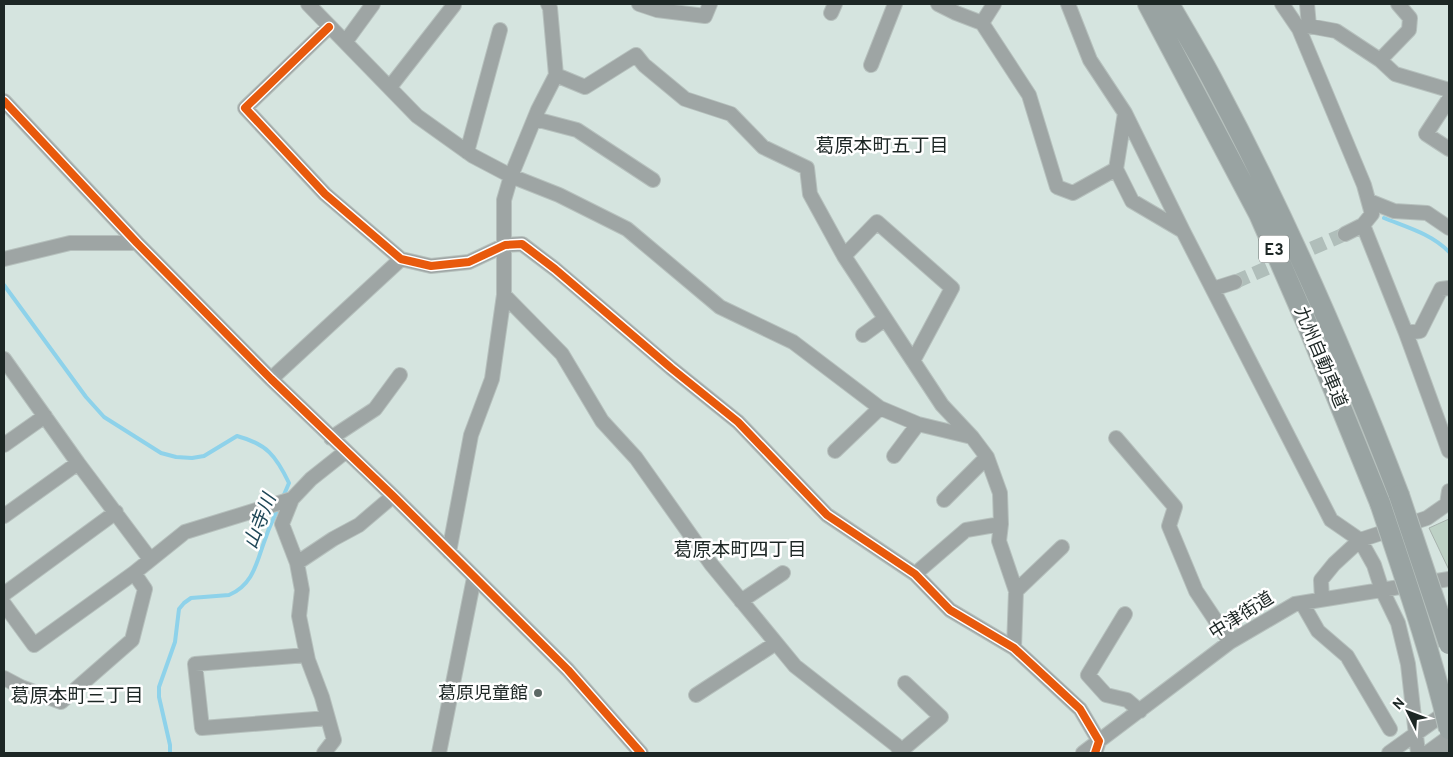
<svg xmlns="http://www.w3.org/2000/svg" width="1453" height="757" font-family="Overpass,'Noto Sans JP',sans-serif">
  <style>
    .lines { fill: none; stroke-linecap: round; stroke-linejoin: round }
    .stream { stroke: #8ed2ea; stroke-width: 4 }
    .building { fill: #bdd1c5; stroke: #a7b2ad }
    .minor-tunnel { stroke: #b0beba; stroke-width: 14; stroke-dasharray: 14 7; stroke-linecap: butt }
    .minor-casing { stroke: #b6c0bd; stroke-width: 16 }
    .highway-casing { stroke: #b6c0bd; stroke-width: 22 }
    .minor { stroke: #9ea5a4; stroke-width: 14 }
    .highway { stroke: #99a3a2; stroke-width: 20 }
    .highway-bridge-casing { stroke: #b6c0bd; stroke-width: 22; stroke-linecap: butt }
    .highway-bridge { stroke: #99a3a2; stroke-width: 20 }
    .cycleway-casing { stroke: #fff; stroke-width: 11 }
    .cycleway { stroke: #e8590c; stroke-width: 8 }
    .poi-dot { fill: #5d6966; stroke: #fff; stroke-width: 2 }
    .labels { text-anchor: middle; stroke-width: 5; stroke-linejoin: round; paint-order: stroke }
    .shield { fill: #fff; stroke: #616866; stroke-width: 1 }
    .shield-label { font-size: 16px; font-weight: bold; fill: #1d2725 }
    .street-label { font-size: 18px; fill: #1d2725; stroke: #fff }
    .poi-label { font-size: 18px; fill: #1d2725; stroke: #fff; text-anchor: end }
    .neighbourhood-label { font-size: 19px; fill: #1d2725; stroke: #fff }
    .water-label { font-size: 19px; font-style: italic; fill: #1f4757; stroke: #fff }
  </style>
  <rect width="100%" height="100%" fill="#d5e4df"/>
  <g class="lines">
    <path class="stream" d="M1384,218C1406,227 1432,234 1449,252
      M4,285L86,397L104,417L161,453L176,457L192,458L204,456L237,436C267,444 276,456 289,483L283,497
      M170,753V745L159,697V687L175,642L179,609L184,603L191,598L229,595C255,584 257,559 266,537C269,527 274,518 278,508"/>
  </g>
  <path class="building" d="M1449,519V570L1429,528Z"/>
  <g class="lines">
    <path class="minor-tunnel" d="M1235,282L1345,234"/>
    <defs>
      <path id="minor" d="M308,4L417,116L473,156L511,176L559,195L627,229L720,307L793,342L880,408L918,424L972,437
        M639,4L657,10L705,16L710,4
        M938,4L956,13L982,23L1029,95L1057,187L1073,193L1116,169L1132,201L1183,231
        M1068,4L1090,60L1125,113L1183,231L1331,520L1360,540L1374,565L1382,590L1398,623L1408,664L1418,753
        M1282,4L1299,29L1364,185L1372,214L1363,225L1345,234
        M1307,4L1309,26
        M831,13L835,4
        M982,23L994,4
        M329,27L245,108L325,194L401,259L431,266L469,262L505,245L522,244L555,269L671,368L738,422L827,515L915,574L950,610L1014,648L1080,709L1099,741L1095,753
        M1299,29L1309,26L1336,31L1380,60L1395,74L1449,90
        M346,41L373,4
        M1380,60L1409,30L1410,18L1398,4
        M871,65L895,4
        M556,75L585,87L636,55L644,65L685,99L731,114L763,147L807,168L810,194L844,256L942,405L972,437L987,457L1000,493L1001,524L999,541L1016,591L1014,648
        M390,87L454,5
        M1449,99L1426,134L1449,149
        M4,101L137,243L271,379L393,496L568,670L641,753
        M535,119L577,130L653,180
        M467,152L500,30
        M1116,169L1125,113
        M1369,201L1394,211L1427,213L1449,228
        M1363,225L1406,333L1449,451
        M844,256L877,222L952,288L913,361
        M4,259L70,243H137
        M1213,289L1235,282
        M504,295L562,354L602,421L636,458L711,564L795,666L896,745L902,753
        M1406,333L1420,331L1441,289L1449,288
        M863,335L885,319
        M4,359L78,463L150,559
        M271,379L401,259
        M331,438L375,409L400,375
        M1116,438L1175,507L1169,526L1196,591L1230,642
        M4,445L45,416
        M835,451L880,408
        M894,456L918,424
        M292,499L282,524L297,563L333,539L359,525L393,496
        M944,500L987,457
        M4,516L78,463
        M449,552L471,435L492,379L504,295V200L511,176L538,110L556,75L550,8L548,4
        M297,563L302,590L299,616L308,660L322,697L334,740L324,753
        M915,574L966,530L1001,524
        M1016,591L1062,547
        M4,594L116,512
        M1322,599L1321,580L1334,564L1360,540L1427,518L1447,504L1449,491
        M741,601L783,573
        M1302,603L1318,631L1347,656L1390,729
        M4,604L34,645L134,573
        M1125,614L1088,675L1106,695L1127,700L1140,711
        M307,655L195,664L202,728L328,718
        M4,678L21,687L61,702L132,640L145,589L134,573L185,532L292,499L311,479L345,452
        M696,695L776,643
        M901,751L941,717L905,683
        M439,753L474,578
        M1083,753L1230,642L1295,604L1449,579
        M1389,753L1449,710
        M1427,753L1449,737
        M1444,753L1449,751"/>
      <path id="highway" d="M1148,4L1259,214L1307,324L1380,503
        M1169,4C1184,30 1200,56 1214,83C1285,216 1345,354 1399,495"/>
    </defs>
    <use href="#minor" class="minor-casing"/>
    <use href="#highway" class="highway-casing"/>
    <use href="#minor" class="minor"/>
    <use href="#highway" class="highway"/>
    <defs>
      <path id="highway-bridge" d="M1399,495L1449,644
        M1380,503C1405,578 1431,652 1449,729"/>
    </defs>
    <use href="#highway-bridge" class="highway-bridge-casing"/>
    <use href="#highway-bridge" class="highway-bridge"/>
    <defs>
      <path id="cycleway" d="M329,27L245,108L325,194L401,259L431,266L469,262L505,245L522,244L555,269L671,368L738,422L827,515L915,574L950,610L1014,648L1080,709L1099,741L1095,753
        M4,101L137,243L271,379L393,496L568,670L641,753"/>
    </defs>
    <use href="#cycleway" class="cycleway-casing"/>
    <use href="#cycleway" class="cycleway"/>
  </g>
  <circle class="poi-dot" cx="538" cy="693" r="5"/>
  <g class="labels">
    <rect class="shield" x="1259" y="235.5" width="30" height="27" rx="4"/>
    <g class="shield-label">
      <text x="1274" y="255">E3</text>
    </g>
    <g class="street-label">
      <text transform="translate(1321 357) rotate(67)" y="6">九州自動車道</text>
      <text transform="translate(1241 615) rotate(-32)" y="6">中津街道</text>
    </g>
    <g class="poi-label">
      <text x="528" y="699">葛原児童館</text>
    </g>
    <g class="neighbourhood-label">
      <text x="882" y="152">葛原本町五丁目</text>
      <text x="740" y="556">葛原本町四丁目</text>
      <text x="77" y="702">葛原本町三丁目</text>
    </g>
    <g class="water-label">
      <text transform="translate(259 521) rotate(-69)" y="7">山寺川</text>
    </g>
  </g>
  <rect width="1453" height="757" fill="none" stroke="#1d2725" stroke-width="10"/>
  <g transform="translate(1408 712) rotate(312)" stroke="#ffffff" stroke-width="4" paint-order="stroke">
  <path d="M0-4L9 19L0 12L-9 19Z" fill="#1d2725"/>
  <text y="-8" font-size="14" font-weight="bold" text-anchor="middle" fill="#1d2725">N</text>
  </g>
</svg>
